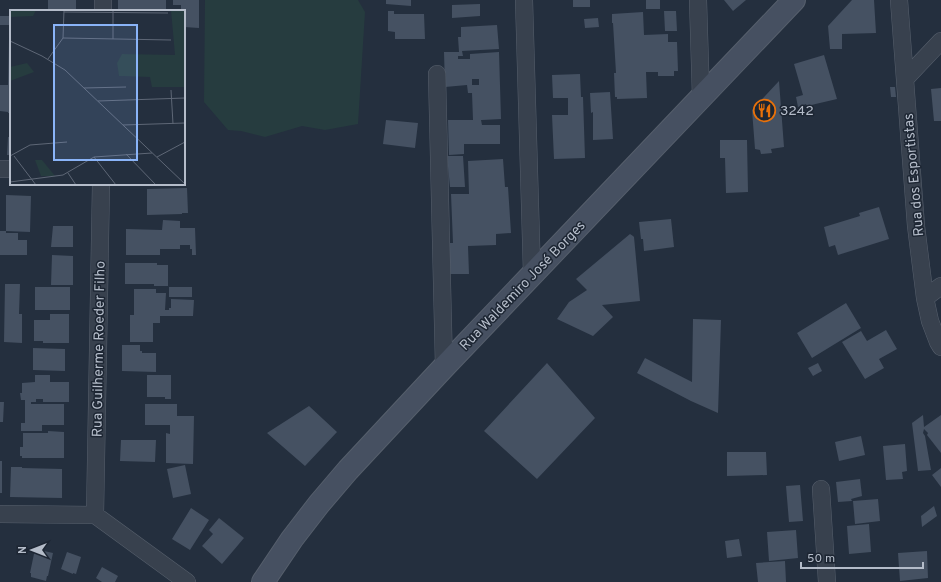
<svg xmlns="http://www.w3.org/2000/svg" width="941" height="582" font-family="Overpass,sans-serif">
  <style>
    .green { fill: #263c3f }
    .building { fill: #455162; fill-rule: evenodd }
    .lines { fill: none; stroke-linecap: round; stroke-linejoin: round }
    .minor-casing { stroke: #565f6c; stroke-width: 18 }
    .secondary-casing { stroke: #565f6c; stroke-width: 24 }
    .minor { stroke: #38414e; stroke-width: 17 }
    .secondary { stroke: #465061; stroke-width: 22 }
    .labels { text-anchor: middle; stroke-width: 3; stroke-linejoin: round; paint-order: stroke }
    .poi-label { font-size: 14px; fill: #b4bcc9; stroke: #1d2633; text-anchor: start }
    .street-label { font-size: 14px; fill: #b4bcc9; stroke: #1d2633 }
    .inset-road { fill: none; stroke: #5e6776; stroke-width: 1 }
    .view { fill: #8ab4f8; fill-opacity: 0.15; stroke: #8ab4f8; stroke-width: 2 }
    .inset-edge { fill: none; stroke: #b4bcc9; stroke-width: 2 }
  </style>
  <rect width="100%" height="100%" fill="#242f3e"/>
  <path class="green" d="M205,0H358L365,12L358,124L325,130L302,126L265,137L241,131L228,130L204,102Z"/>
  <path class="building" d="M48,0H76V11H51V9H48Z
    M118,0H166V11H118Z
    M173,0H199V28L184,27V11H181V5H173Z
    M386,0H411V6L386,4Z
    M573,0H590V7H573Z
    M646,0H660V9H646Z
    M724,0H746L733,11Z
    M852,0H874L876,33L842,34V49H830L828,26Z
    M480,4V16L452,18V5Z
    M388,11H394V14H424L425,39H395V32L388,31Z
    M664,11H676L677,31H665Z
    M643,12L644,35L668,34V42H677L678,71H674V76H658V72H646L647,98L617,99V97H615L614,73H616L613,23H612V14Z
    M0,16H9V25H0Z
    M598,18L599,27L585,28L584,19Z
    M497,25L499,49L462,51L463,56H458V59H470V54L499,52L501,119L482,120H481L482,125H500V144H464V154L449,155L448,120H473L472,93H468L467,85L445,87L444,52H459L458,37H461V27ZM472,79H479V85H472Z
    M9,38H11V113H8V112L0,111V85H8Z
    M824,55L837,99L807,106L806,104L798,107L796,97L803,95L794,64Z
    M580,74L581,97H583L585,158L554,159L552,115H568V98H553L552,75Z
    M779,81L784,147L771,149L772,153L761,154L760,150L755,149L752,110Z
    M890,87H895L896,97H891Z
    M941,88V121H934L931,89Z
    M610,92L613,139L593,140V112L591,113L590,93Z
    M386,120L418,123L415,148L383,144Z
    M8,137H11V155H7Z
    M720,140H747L748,192L726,193L725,158H720Z
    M447,156H463L465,187H450Z
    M503,159L505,187H508L511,233L496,234V245L468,246L469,274H449V243H453L451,194H469L468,161Z
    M187,188L188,213H182V214L147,215V189Z
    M6,195L31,196L30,232L6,231Z
    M879,207L889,239L838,255L835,245L829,247L824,227L860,216L859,213Z
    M671,219L674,247L644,251L643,239H641L639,222Z
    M163,220L180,221V228H195L196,255H192V249H190V245H180V249H160V255H126V229L162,230Z
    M53,226H73V247H51Z
    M0,231H6V233H18V240H27V255H0Z
    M630,234L633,236L634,237L640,301L602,305L613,317L593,336L557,319L569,302L587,290L576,279Z
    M52,255L73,256V285H51Z
    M125,263H157V265H168V286H154V284H125Z
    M5,284H20L19,314H22V343L4,342Z
    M35,287H70V310H35Z
    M169,287H192V297H169Z
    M134,289H156V293H166L165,310H169V308H171V299L194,300L193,316H160V323H153V342H130V315H134Z
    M846,303L861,328L812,358L797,333Z
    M50,314H69V343H43V341H34V320H50Z
    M693,319L721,320L718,413L691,401L637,373L645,358L692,382Z
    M886,330L897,349L879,359L884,368L865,379L842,342L861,331L867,341Z
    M122,345H140V351H142V353H156V372L122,371Z
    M33,348L65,349V371L33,370Z
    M547,363L595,418L537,479L484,431Z
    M818,363L822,371L813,376L808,368Z
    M35,375H50V382H69V402H43V399H36V402H31V404H64V425H42V431H21V423H25V400H21L20,393H22V383L35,382Z
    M147,375H171V399H165V397H147Z
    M0,402H4L3,422H0Z
    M145,404H177V416H194L193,464L166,463V433L170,434V425H145Z
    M309,406L337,432L305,466L267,433Z
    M923,415L924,427L941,415V453L927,435L928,433L924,429L923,433L925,436L931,470L918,471L912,423Z
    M48,431L64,432V458H22V456H20V447H23V433H48Z
    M861,436L865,455L839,461L835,442Z
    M121,440H156L155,462L120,461Z
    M905,444L907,471L902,472L903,479L886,480L883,446Z
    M727,452H766L767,475L727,476Z
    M0,461H2V493H0Z
    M185,465L191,494L173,498L167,469Z
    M11,467H22V468L62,469V498L10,497Z
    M941,468V487L932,475Z
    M860,479L862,496L851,499L852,501L838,502L836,482Z
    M800,485L803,521L789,522L786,486Z
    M878,499L880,521L855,524L853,501Z
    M934,506L937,516L922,527L921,516Z
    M191,508L209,520L190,550L172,539Z
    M219,518L244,538L222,564L202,546L213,534L209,530Z
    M869,524L871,552L849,554L847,526Z
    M796,530L798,558L769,561L767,532Z
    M739,539L742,556L727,558L725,541Z
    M35,549L53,553L48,576H47L46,581L31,577V573H30Z
    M927,551L928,578L900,581L898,553Z
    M67,552L81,557L76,574L73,573V574L61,569Z
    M785,561L786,582H758L756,563Z
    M102,567L118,576L115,582H102L96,578Z"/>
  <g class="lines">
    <defs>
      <path id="minor" d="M524,0L532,274
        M698,0L701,98
        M899,0L916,226L925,298L930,321L938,342L941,347
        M103,11V0
        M437,74L444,367
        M905,79L941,41
        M0,169H11
        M925,298L941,286
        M821,489L827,582
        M0,514L95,515L187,582
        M95,515L101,184"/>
      <path id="secondary" d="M263,582L292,539L319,504L348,470L444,367L794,0"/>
    </defs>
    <use href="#minor" class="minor-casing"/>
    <use href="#secondary" class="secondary-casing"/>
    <use href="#minor" class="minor"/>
    <use href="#secondary" class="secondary"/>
  </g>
  <defs>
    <symbol id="restaurant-ring" viewBox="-11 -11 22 22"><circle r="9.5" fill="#1d2633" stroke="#e8710a" stroke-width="1.5"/><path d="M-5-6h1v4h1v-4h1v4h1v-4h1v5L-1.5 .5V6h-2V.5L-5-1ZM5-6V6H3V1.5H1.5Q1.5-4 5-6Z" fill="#e8710a"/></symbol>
  </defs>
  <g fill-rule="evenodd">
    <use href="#restaurant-ring" x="752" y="98" width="25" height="25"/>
  </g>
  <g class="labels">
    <g class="poi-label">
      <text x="780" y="115">3242</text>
    </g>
    <g class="street-label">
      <text transform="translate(913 175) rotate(-95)" y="5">Rua dos Esportistas</text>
      <text transform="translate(522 285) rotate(-46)" y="5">Rua Waldemiro José Borges</text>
      <text transform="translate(98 349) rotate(-89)" y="5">Rua Guilherme Roeder Filho</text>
    </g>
  </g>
  <g transform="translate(10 10)">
    <rect width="175" height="175" fill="#242f3e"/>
    <path d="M0,0H26L23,6L0,7ZM161,0H175V77H142L140,67L109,66L107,53L112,44L165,45ZM17,53L24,62L0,71V57ZM25,150H32L45,166H31Z" fill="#263c3f"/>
    <path class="inset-road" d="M54,2L158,3M53,28L161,30M103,29V0M0,31L32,46L55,60L175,174M38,49L53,28L54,0M74,78L116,77M161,80L163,114M88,91L175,88M113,115L175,113M116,144L146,175M0,146L20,135L57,132M4,146L26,175M84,147L106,175M147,147L175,132M58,163L66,175M0,172L53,165L84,147L142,143"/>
    <path class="view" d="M44,15H127V150H44Z"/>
    <rect width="175" height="175" class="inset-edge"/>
  </g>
  <g transform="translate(32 550) rotate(270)" stroke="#1d2633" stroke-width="3" paint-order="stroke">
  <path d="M0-3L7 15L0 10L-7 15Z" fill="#b4bcc9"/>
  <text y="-6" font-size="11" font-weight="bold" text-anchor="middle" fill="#b4bcc9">N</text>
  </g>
  <path d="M801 562v6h122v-6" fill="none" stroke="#b4bcc9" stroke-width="2"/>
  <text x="807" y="562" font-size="12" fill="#b4bcc9" stroke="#1d2633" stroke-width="3" paint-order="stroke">50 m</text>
</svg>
